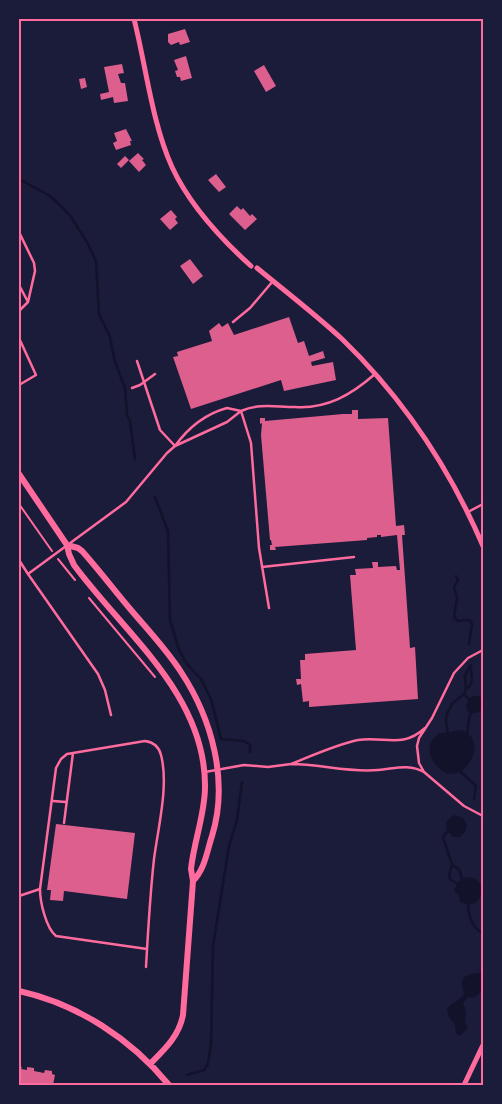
<svg xmlns="http://www.w3.org/2000/svg" width="502" height="1104" font-family="'Source Sans 3',sans-serif">
  <style>
    .water { fill: #12122b }
    .lines { fill: none; stroke-linecap: round; stroke-linejoin: round }
    .stream { stroke: #12122b; stroke-width: 2.5 }
    .building { fill: #dd5f8e }
    .path { stroke: #ff6b9d; stroke-width: 2 }
    .service { stroke: #ff6b9d; stroke-width: 2.5 }
    .minor { stroke: #ff6b9d; stroke-width: 5 }
    .tertiary { stroke: #ff6b9d; stroke-width: 6 }
    .neatline { fill: none; stroke: #ff6b9d; stroke-width: 2 }
  </style>
  <rect width="100%" height="100%" fill="#1b1b3a"/>
  <path class="water" d="M473,696C482,694 483,701 483,708L479,712L470,714C464,709 466,700 473,696Z
    M461,730C494,740 459,795 436,765C430,758 428,750 431,742L438,734Z
    M454,815L463,818L467,825L465,832L460,837H452L450,833H447L446,822Z
    M466,877C492,877 483,914 460,902L459,896L454,890L458,882Z
    M478,973L483,976C483,987 482,999 468,997L463,1003L466,1012L465,1021L468,1028L460,1036L456,1034L455,1025L449,1017L447,1010C452,1000 458,1003 464,994C459,978 463,975 478,973Z"/>
  <g class="lines">
    <path class="stream" d="M19,179L50,196L62,207L71,217L87,242L96,261L99,314L110,337L115,362L125,388L127,415L130,421L135,459
      M155,497L168,531L170,620L179,650L187,664L201,679L211,699L221,739L244,741L250,745V752
      M456,576L458,580L454,587L457,598L454,617L458,621L469,620L472,623L469,644
      M466,689L469,687L472,680L471,669
      M464,694L471,702
      M448,734L446,720L447,714L452,704L464,694L466,688L465,675L471,665
      M467,735L469,718L472,712
      M459,770L476,786L474,799
      M449,830L445,834L443,838L452,864L449,876L451,880L460,885
      M452,864L460,871L462,881
      M468,902C468,913 470,923 479,931L483,932
      M479,976L483,969
      M187,1075L204,1070L208,1064L211,1044L213,946L229,846L237,820L242,782"/>
  </g>
  <path class="building" d="M185,29L190,42L180,45L179,42L171,45L168,42V34Z
    M186,56L192,78L181,81L180,77H177L175,71L178,70L174,60Z
    M122,64L124,73L118,74L121,83H125L128,101L114,103L113,97L101,100L100,94L109,92L104,67Z
    M264,65L276,86L266,92L254,71Z
    M85,78L87,87L81,89L79,79Z
    M126,129L132,141H130L131,145L116,150L113,143L117,141L114,133Z
    M138,153L144,159L142,160L146,165L139,172L129,161Z
    M125,156L129,160L121,168L117,164Z
    M216,174L226,187L219,192L208,180Z
    M237,206L241,210L243,208L250,216L252,214L257,219L245,230L229,214Z
    M171,210L177,217L175,219L178,223L170,230L160,219Z
    M190,259L203,276L193,284L180,266Z
    M289,317L298,343L304,341L309,356L323,351L325,358L311,362L312,366L333,362L336,380L284,391L281,380L191,409L173,357L178,356L177,352L212,341L209,331L219,323L222,327L228,323L234,335Z
    M352,410H358V419L388,418L396,526L404,525L405,535H402L410,648L415,647L418,699L309,707V701L303,702L301,684L297,685L296,679H301L300,660H305V654L356,650L350,575H356L355,569L373,568L372,562H378V567L396,566L397,570H400L397,535L381,537V535H377V537L367,538V540L275,547L276,550H270V545H272L271,540H270L261,435L262,423L260,424V418H265V421L343,414H352Z
    M56,824L135,833L127,899L64,891L63,901L50,900L51,890H47Z
    M19,1066L22,1067L21,1069L27,1070V1067L34,1068V1071L44,1073L45,1070L52,1071V1074L55,1075L53,1085H19Z"/>
  <g class="lines">
    <path class="path" d="M19,504L52,551
      M58,559L75,580
      M89,598L155,677"/>
    <path class="service" d="M19,232L34,263L35,271L28,302
      M19,285L28,302L19,311
      M233,322L250,308L273,281
      M19,338L36,375L19,385
      M132,388L140,385L155,374
      M227,408L241,411L227,422L175,446C188,428 205,414 227,408Z
      M468,512L483,504
      M19,560L28,574
      M262,567L354,557
      M269,608L259,548L251,443L241,411C260,403 275,407 295,407C327,409 351,395 375,374
      M483,650L468,658L454,673L432,718L419,738L417,746L419,763L424,772L464,806L483,816
      M111,715L105,690L98,674L28,574L126,502L167,453L175,446L160,430L137,361
      M205,772L244,765L268,767L291,764
      M424,772C408,763 394,769 378,770C349,773 320,764 291,764C311,756 338,744 358,740C385,736 402,749 425,728
      M53,801L66,802
      M64,823L73,753
      M40,889C40,902 46,928 56,936L147,949
      M19,896L40,889L56,768L61,759L67,754L145,741C153,742 159,747 161,755C169,785 158,828 154,859C150,895 148,931 146,967"/>
    <path class="minor" d="M134,19C146,66 152,123 172,167C190,206 220,238 251,266
      M257,268C285,291 315,314 342,339C403,398 450,469 483,546
      M464,1085L483,1045"/>
    <path class="tertiary" d="M19,474L67,545L69,554L74,565C124,633 206,695 205,787C205,814 194,841 191,869L193,881L183,1015C179,1036 165,1049 150,1064
      M67,545L78,548L82,551C99,570 114,590 131,610C148,630 167,650 181,672C212,719 229,781 212,836C207,851 205,869 193,881
      M19,991C78,1004 131,1039 169,1085"/>
  </g>
  <rect width="502" height="1104" fill="none" stroke="#1b1b3a" stroke-width="40"/>
  <rect x="20" y="20" width="462" height="1064" class="neatline"/>
</svg>
